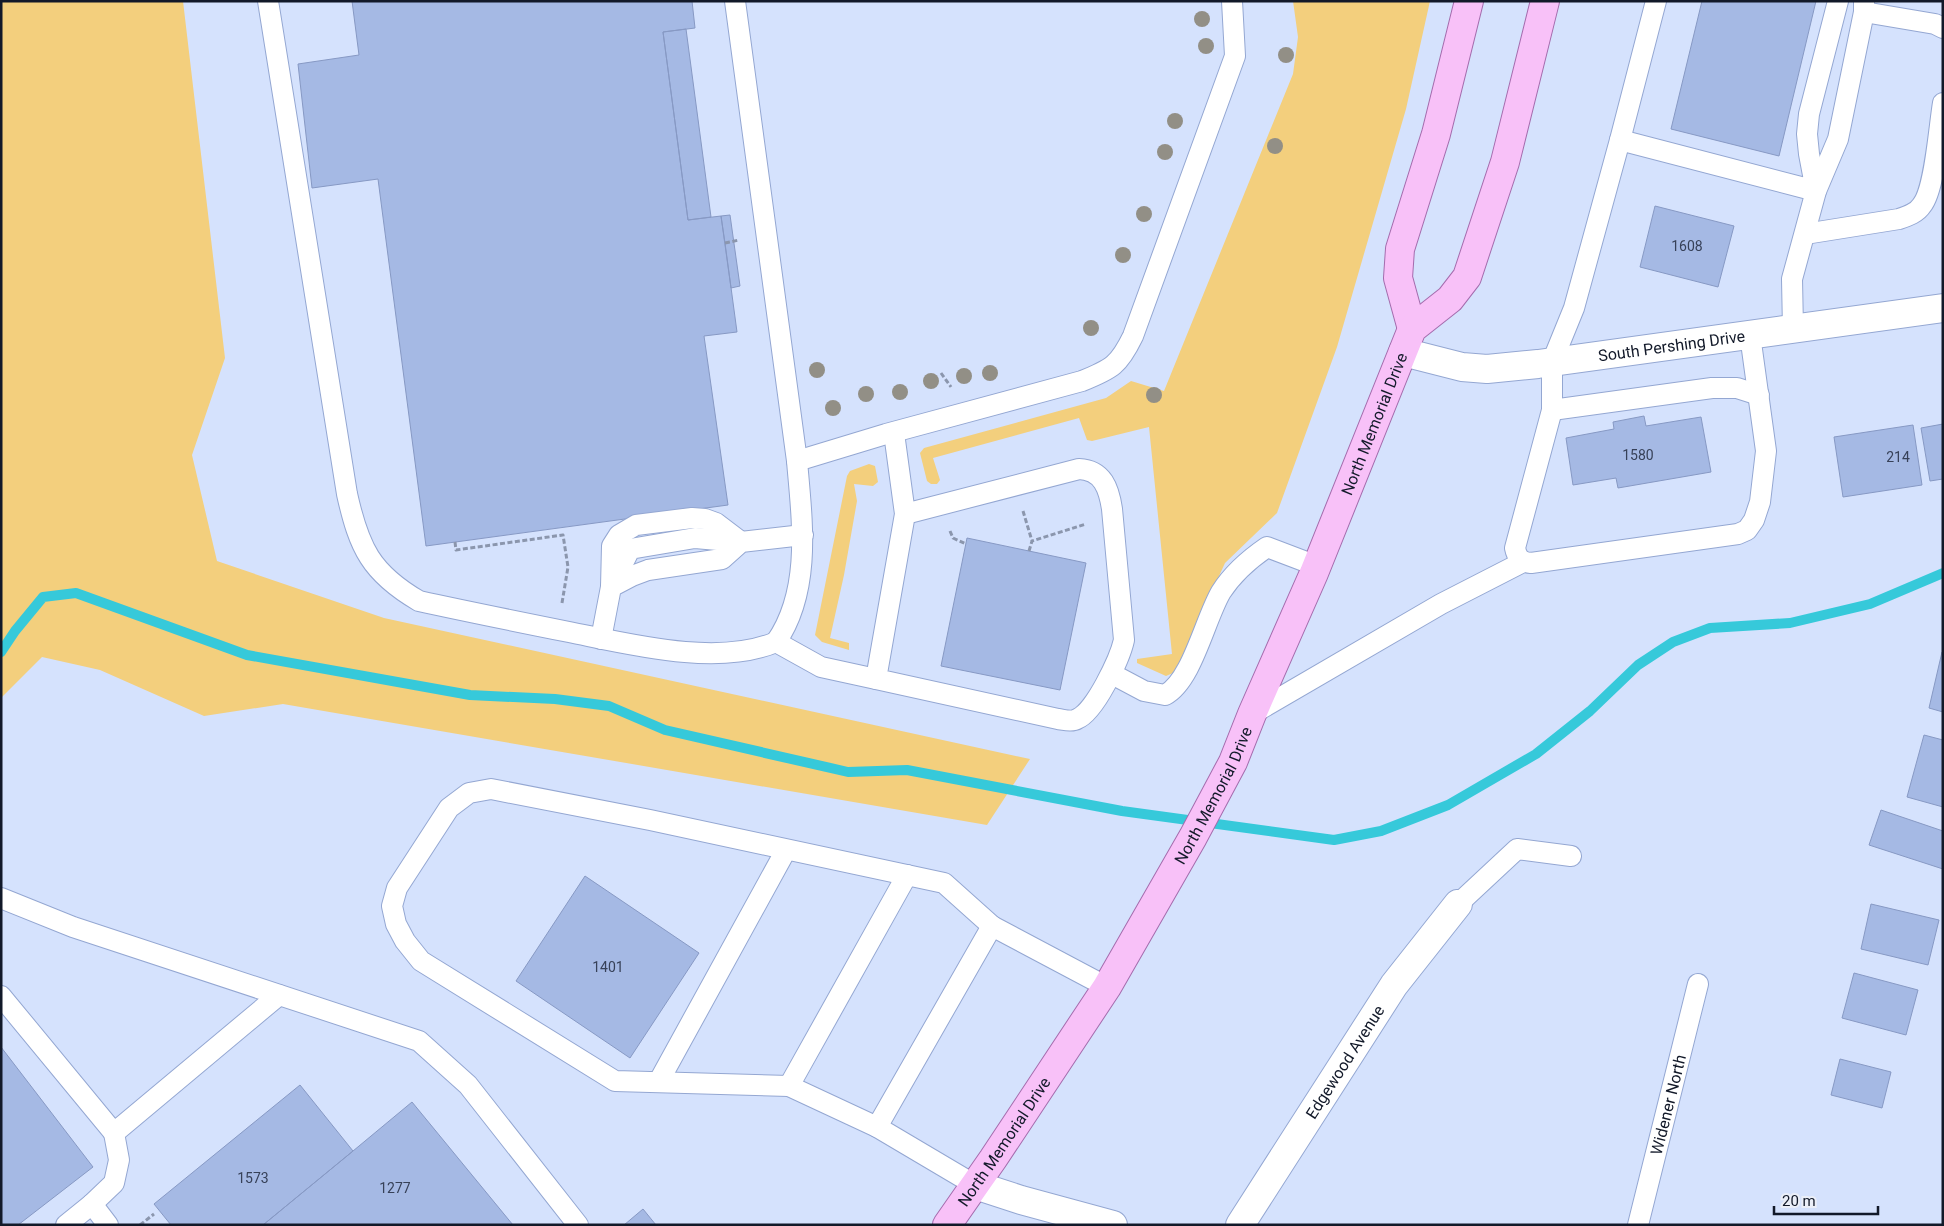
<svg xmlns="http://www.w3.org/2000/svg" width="1944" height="1226" font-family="Roboto,sans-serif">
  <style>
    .green { fill: #f3cf7d }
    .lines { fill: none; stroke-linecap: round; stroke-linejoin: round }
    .stream { stroke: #36c9da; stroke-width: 10 }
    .building { fill: #a5b9e4; stroke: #8799c4 }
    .lane-casing { stroke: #94a7d2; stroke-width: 22 }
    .street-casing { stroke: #94a7d2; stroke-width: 30 }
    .primary-casing { stroke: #a46cad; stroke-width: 30 }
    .path { stroke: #8b96ad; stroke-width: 3; stroke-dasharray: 5 2.5; stroke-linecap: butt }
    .lane { stroke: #fff; stroke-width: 20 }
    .street { stroke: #fff; stroke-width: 28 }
    .primary { stroke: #f8c1f8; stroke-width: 28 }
    .tree { fill: #928f86 }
    .labels { text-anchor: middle; stroke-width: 4; stroke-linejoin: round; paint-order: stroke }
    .number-label { font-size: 14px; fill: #374158 }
    .street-label { font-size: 16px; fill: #121929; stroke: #ebeff8 }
  </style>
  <rect width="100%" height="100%" fill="#d5e2fd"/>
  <path class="green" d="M1,1H183L225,358L192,455L217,561L384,618L1030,759L987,825L283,704L204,716L100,670L42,657L1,698Z
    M1293,1H1430L1406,109L1337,347L1277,513L1225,563L1180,661L1173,673L1166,676L1137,663V659L1172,654L1149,427L1092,441L1087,440L1079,418L933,458L940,480L937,484H931L927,481L920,453L924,448L1106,398L1131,381L1164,391L1293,74L1298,37Z
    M869,464L875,466L878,482L873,486L854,484L857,501L844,575L830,638L849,643V650L822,642L815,635L847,476L850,471Z"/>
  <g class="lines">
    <path class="stream" d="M1,652L15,631L43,597L76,593L247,655L470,695L555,699L609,706L665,730L848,772L907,770L1122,811L1334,840L1381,831L1448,805L1536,754L1590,711L1638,665L1673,642L1710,628L1790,623L1870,604L1943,573"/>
  </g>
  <path class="building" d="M352,1H692L695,28L663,32L688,220L721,216L725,243L737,332L704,336L728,505L426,546L378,179L312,188L298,64L359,55Z
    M1702,1H1816L1779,156L1671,129Z
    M686,29L711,217L688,220L663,32Z
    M1655,206L1734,226L1718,287L1640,267Z
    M730,215L740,286L731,288L721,216Z
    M1644,416L1646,426L1701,417L1711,472L1618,488L1616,478L1573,485L1566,438L1614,429L1613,422Z
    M1943,424V479L1930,481L1921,428Z
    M1913,425L1922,485L1843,497L1834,437Z
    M967,538L1086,563L1060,690L941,666Z
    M1942,652H1943V712L1929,708Z
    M1924,735L1943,740V807L1907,797Z
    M1881,810L1943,831V869L1869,845Z
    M585,876L699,953L630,1058L516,981Z
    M1871,904L1939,920L1928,965L1861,949Z
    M1854,973L1918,990L1906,1035L1842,1018Z
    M1,1047L93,1167L18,1225H1Z
    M1840,1059L1891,1072L1882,1108L1831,1095Z
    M300,1085L353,1151L263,1225H171L154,1204Z
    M412,1102L513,1225H263L353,1151Z
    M643,1209L656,1225H624Z"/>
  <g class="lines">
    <defs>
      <g id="lane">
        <path d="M268,1L347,494C359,548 371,573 419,601C469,612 519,622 569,632C629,644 718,667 776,642"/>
        <path d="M735,1L797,461"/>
        <path d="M1656,1L1620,140L1574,308L1552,362V410L1515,548C1517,558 1521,562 1531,563L1738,534L1747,530L1754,520L1760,502L1766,451L1750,335"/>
        <path d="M1864,12L1935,24L1943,28"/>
        <path d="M1620,140L1816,191L1809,154L1807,134L1809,114L1838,1"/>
        <path d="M1805,234L1899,219C1908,216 1917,213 1922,205C1935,189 1939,126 1943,103"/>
        <path d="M1793,329L1792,279L1816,191L1838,139L1864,12V1"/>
        <path d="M1552,410L1712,388H1737L1759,395"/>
        <path d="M894,433L905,514L1079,469C1103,470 1109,489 1112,509L1124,640C1120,658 1095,712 1077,719C1072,722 1065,720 1058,719L876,679L905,514"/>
        <path d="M614,581L630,549L695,538L741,542"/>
        <path d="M611,587L612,546L619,535L636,525L692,518L705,519L716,523L741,542"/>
        <path d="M601,639L611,587L632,576L648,570L722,559L741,542L803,535"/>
        <path d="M1112,674L1144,691L1165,695C1192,681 1205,619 1221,592C1233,573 1248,560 1267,547L1317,566"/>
        <path d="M876,679L821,667L776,642C812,590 802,520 797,461L886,434L1082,381C1112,369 1119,365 1133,336L1235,56L1232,1"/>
        <path d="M1252,714L1441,604L1523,562"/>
        <path d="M1,898L73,927L419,1041L468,1085L578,1225"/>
        <path d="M1458,904L1517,849L1571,856"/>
        <path d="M1,996L114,1133L279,995"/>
        <path d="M659,1081L786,850"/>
        <path d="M789,1086L907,875"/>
        <path d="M877,1127L789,1086L615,1081L421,961L405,941L396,924L392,906L397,888L449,808L469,793L491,789L650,820L944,883L992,926"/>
        <path d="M975,1185L877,1127L992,926L1107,987"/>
        <path d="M92,1204L114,1183L119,1160L114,1133"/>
        <path d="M66,1225L92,1204L108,1225"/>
        <path id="s1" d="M1638,1225L1698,984"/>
      </g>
      <g id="street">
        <path id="s2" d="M1403,352L1462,367L1487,369L1538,364L1943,308"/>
        <path d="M975,1185L1021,1200L1113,1225"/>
        <path id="s3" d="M1240,1225L1394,985L1458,904"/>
      </g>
      <g id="primary">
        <path d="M1412,329L1398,278L1400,249L1436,134L1469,1"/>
        <path id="s4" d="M947,1225L993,1159L1107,987L1193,837L1233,762L1252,714L1314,573L1412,329L1450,299L1467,277L1505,162L1545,1"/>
      </g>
    </defs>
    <use href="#lane" class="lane-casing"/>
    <use href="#street" class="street-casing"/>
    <use href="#primary" class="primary-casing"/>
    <path class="path" d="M725,243L739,240
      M941,373L951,387
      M1023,511L1032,541
      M950,531L953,538L966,544
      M455,542L456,550L563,535L568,567L562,603
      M1029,551L1032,541L1086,524
      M140,1225L154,1214"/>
    <use href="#lane" class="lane"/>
    <use href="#street" class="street"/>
    <use href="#primary" class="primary"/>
  </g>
  <g class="tree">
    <circle cx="1202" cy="19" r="8"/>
    <circle cx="1206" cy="46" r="8"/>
    <circle cx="1286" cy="55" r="8"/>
    <circle cx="1175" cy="121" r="8"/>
    <circle cx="1275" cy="146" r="8"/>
    <circle cx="1165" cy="152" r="8"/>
    <circle cx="1144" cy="214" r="8"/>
    <circle cx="1123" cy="255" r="8"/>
    <circle cx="1091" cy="328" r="8"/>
    <circle cx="817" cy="370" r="8"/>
    <circle cx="990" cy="373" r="8"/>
    <circle cx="964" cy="376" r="8"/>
    <circle cx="931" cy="381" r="8"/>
    <circle cx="900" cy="392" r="8"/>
    <circle cx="866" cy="394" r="8"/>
    <circle cx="1154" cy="395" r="8"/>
    <circle cx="833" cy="408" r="8"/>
  </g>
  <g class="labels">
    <g class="number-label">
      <text x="1687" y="251">1608</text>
      <text x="1638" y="460">1580</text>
      <text x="1898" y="462">214</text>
      <text x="608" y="972">1401</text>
      <text x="253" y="1183">1573</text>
      <text x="395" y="1193">1277</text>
    </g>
    <g class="street-label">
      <text dy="6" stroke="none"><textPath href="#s2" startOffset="272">South Pershing Drive</textPath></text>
      <text dy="6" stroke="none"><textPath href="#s4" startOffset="911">North Memorial Drive</textPath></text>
      <text dy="6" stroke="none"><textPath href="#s4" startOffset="506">North Memorial Drive</textPath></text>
      <text dy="6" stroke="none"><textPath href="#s3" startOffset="194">Edgewood Avenue</textPath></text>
      <text dy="6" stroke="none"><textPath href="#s1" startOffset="124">Widener North</textPath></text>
      <text dy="6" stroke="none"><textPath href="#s4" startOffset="101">North Memorial Drive</textPath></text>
    </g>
  </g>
  <rect width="1944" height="1226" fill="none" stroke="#121929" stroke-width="5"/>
  <path d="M1774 1206v8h104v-8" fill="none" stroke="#121929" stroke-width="2.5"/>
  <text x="1782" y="1206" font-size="15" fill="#121929" stroke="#ebeff8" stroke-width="4" paint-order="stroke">20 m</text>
</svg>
